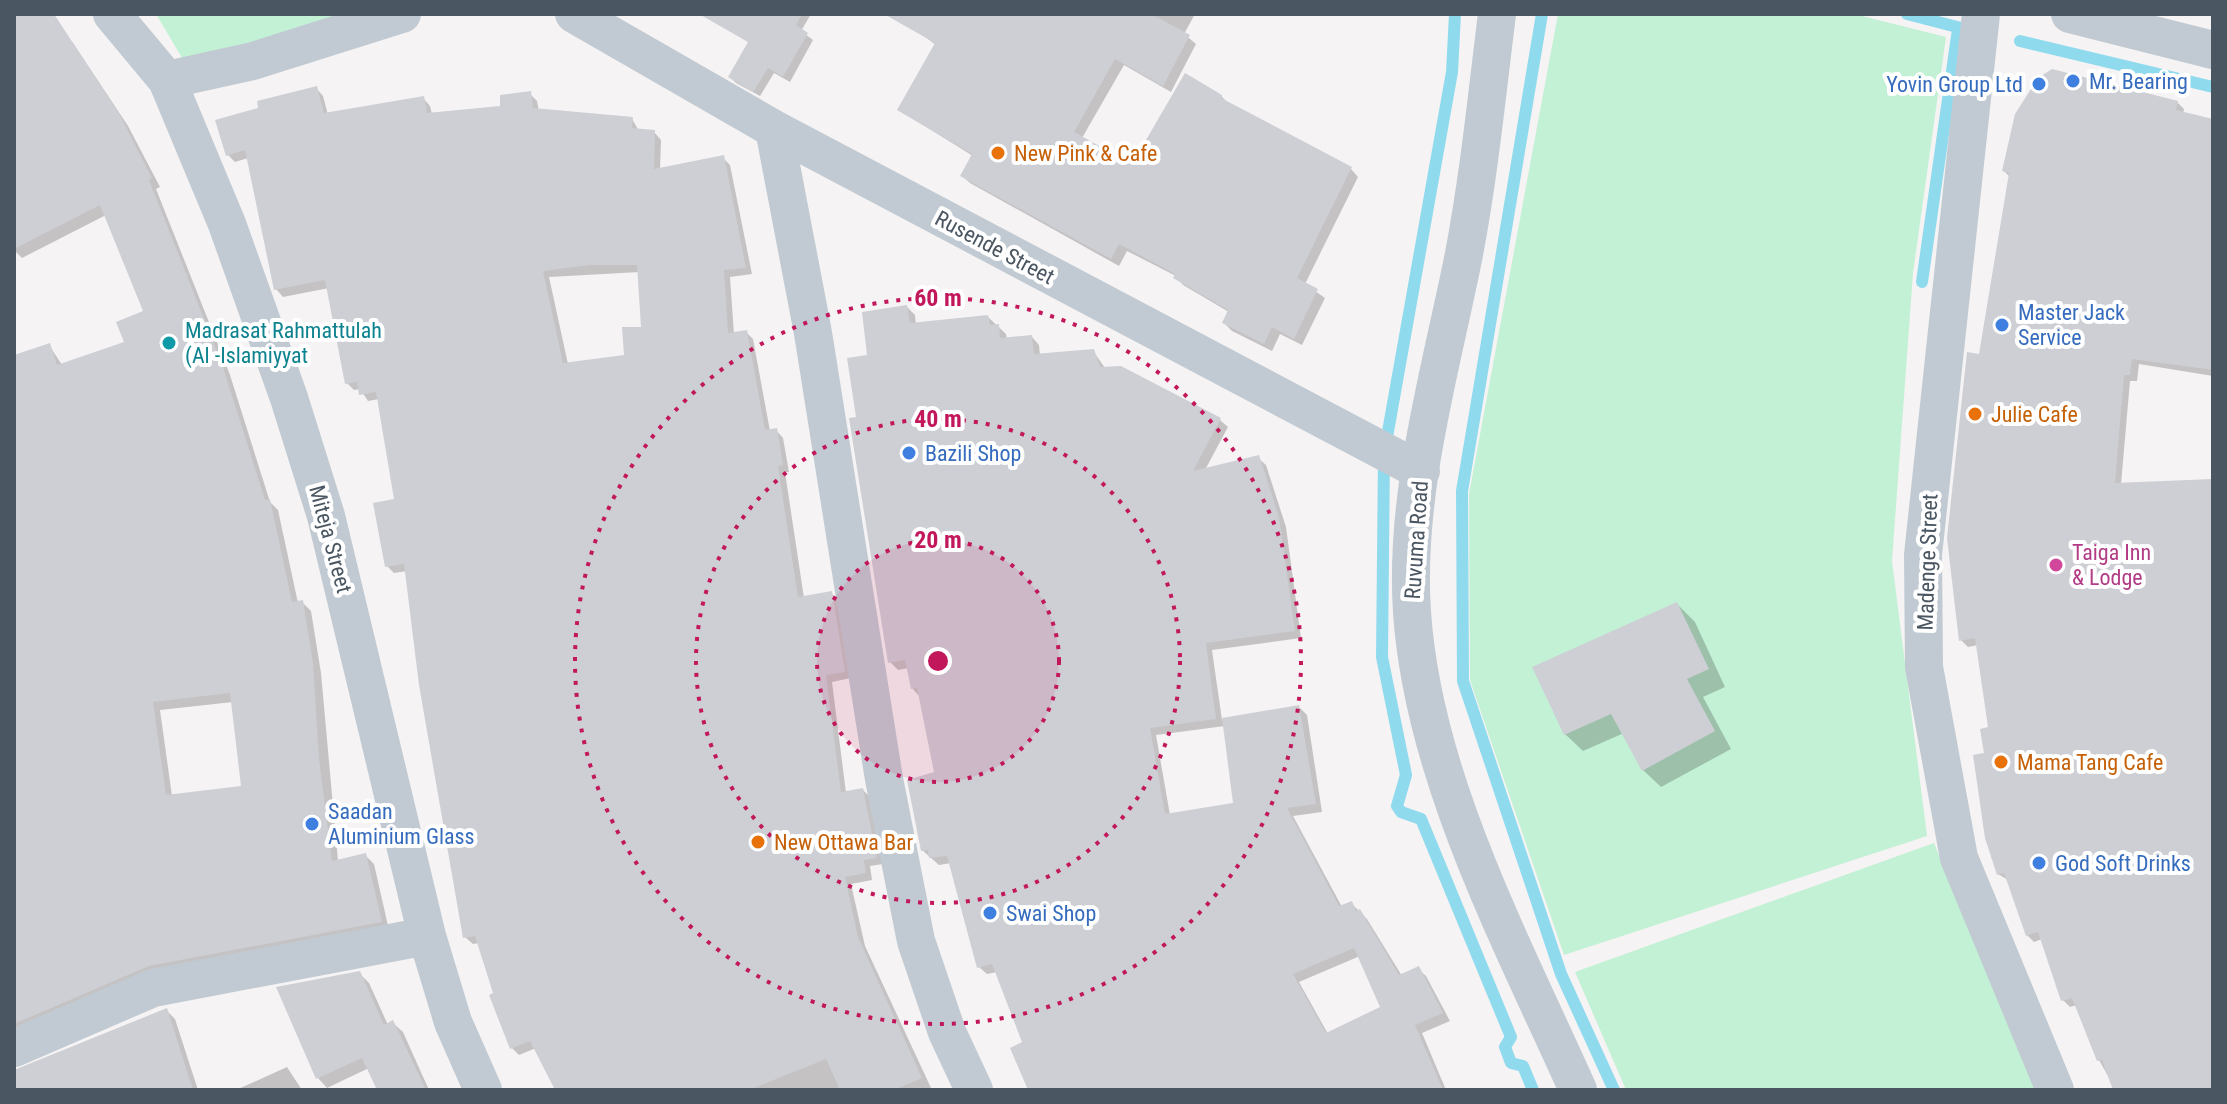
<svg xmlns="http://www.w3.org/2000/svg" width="2227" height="1104" font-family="'Roboto Condensed',sans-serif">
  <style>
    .green { fill: #c3f1d5 }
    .shadow { fill: #0003; fill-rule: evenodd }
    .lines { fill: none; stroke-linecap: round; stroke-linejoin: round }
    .stream { stroke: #90daee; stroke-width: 12 }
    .building { fill: #cdcfd5; fill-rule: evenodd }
    .street { stroke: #c1cad2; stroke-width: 38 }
    .ring { fill: none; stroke: #c2185b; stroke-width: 4; stroke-dasharray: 4 8 }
    .shop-dot { fill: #3f7fe0; stroke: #fff; stroke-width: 3 }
    .food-dot { fill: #e8710a; stroke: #fff; stroke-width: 3 }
    .culture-dot { fill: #0f9aa8; stroke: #fff; stroke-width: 3 }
    .hotel-dot { fill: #d1479c; stroke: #fff; stroke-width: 3 }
    .labels { text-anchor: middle; stroke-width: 8; stroke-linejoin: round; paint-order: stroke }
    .shop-label { font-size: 22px; fill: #366cbe; stroke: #fff; text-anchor: start }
    .food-label { font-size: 22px; fill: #c56008; stroke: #fff; text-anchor: start }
    .street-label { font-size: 22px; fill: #4a5661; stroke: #fff }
    .culture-label { font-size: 22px; fill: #0d838f; stroke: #fff; text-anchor: start }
    .hotel-label { font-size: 22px; fill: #b23c85; stroke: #fff; text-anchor: start }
    .centre { fill: #c2185b; stroke: #fff; stroke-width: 4 }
    .ring-label { font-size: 24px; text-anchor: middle; font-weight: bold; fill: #c2185b; stroke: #fff; stroke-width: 8; stroke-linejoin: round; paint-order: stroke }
  </style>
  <rect width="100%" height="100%" fill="#f5f3f3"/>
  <path class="green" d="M156,14H353L185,63Z
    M1558,14H1854L1946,37L1913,273L1892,561L1927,836L1564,955L1470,680L1469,494Z
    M1934,843L2036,1090H1626L1575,972Z"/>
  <path class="shadow" d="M19,14H43L73,43L128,126L160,187L156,189L230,375L270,502L278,510L298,603L302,602L311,611L321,673L338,861L365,855L374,864L389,930L14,1036V358L49,345L62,365L127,343L145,312L106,215L22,258L14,250V17ZM233,702L243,788L172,796L160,710Z
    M722,14H811L801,31L813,40L790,82L774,73L760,96L736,83L730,77L750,43L726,28Z
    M931,14H1195L1184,34L1196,44L1171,92L1124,65L1082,138L1133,167L1221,96L1229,104L1351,169L1358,177L1305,284L1325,298L1302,345L1280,334L1272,351L1232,331L1224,323L1229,312L1183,285L1176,276L1127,251L1119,266L970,183L962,176L973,156L899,110L936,45L920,33Z
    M316,88L323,96L328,115L423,98L430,106L432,114L503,107L530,94L537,101L539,111L632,119L639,131L654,132L661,140L660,170L723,158L730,165L752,274L730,277L734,334L746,332L753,339L770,431L776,430L783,438L789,472H785L804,598L831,593L838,600L851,678L832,682L846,793L863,790L870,797L883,864L870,866L872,880L851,884L865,946L932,1090H557L536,1048L519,1055L512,1048L479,943L473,944L465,937L407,571L394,573L387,566L396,501L379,399L368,401L360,389L354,390L347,383L329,288L283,297L276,289L248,158L235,162L228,155ZM640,272L643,329L626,356L568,364L549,277Z
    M2177,102L2184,109L2183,114L2213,121V376L2139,364L2137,381H2130L2121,484L2213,481V1090H2116L2099,1060L2077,1005L2070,1007L2063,1000L2042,939L2034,942L2027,935L2008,880L1998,874L1987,754L1990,729L1978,645L1968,647L1961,640L1981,356L2010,177L2004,171Z
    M907,307L915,315L916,325L988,317L1006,334L1007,340L1032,337L1039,345L1040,355L1093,351L1105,368L1220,420L1228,427L1205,470L1258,458L1266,465L1286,527L1301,638L1212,650L1222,720L1299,707L1307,715L1322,812L1293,816L1342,907L1351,903L1367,919L1402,976L1418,969L1426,976L1450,1021L1422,1033L1446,1090H1030L1024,1044L997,972L987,974L979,967L951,863L939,865L922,850L936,774L920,697L912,688L909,668L898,670L890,662L859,419L869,357ZM1225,726L1235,805L1170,815L1156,735ZM1360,956L1383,1008L1328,1034L1299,982Z
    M1677,604L1695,622L1725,687L1703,697L1731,749L1661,787L1643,770L1624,733L1583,751L1565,734Z
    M359,973L369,983L388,1025L393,1023L403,1032L429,1090H380L369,1068L327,1088L318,1078Z
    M166,1010L175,1019L198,1090H14V1069L22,1070Z
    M287,1067L302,1090H236Z"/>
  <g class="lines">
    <path class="stream" d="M1455,14L1452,72L1384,454L1382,657L1406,775L1397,806L1401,812L1421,819L1511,1037L1505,1047L1511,1063L1523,1066L1533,1090
      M1542,14L1462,491L1463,681L1561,974L1614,1090
      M1907,14L1965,29
      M2020,41L2213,87
      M1922,282L1958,29"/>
  </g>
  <path class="building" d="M14,14H54L120,115L152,178L149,180L222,364L265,500L270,499L292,602L303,600L313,663L319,759L332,861L366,853L382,922L149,966L14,1024V355L50,343L57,365L124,342L116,322L143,311L100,205L14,249ZM230,693L241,786L166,795L153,702Z
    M699,14H802L796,25L808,33L783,77L768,68L753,92L728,77L748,42Z
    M884,14H1151L1190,35L1163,86L1115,59L1074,132L1132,164L1185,73L1222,95L1221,98L1352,167L1297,278L1318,289L1294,339L1272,327L1264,344L1222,323L1228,310L1173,278L1175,274L1119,244L1111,259L960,176L972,154L897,110L935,43Z
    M2052,69L2178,101L2176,110L2213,119V370L2132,359L2130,375H2124L2115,483L2213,479V1090H2113L2102,1060L2097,1061L2072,998L2061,1001L2038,932L2026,936L2004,873L1997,875L1985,838L1973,755L1984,753L1980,729L1988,727L1975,638L1959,641L1947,538L1967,352L1979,354L2009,173L2002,171L2015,114L2038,78Z
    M317,86L324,113L424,96L427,113L500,106V95L531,91L533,108L633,117L632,128L655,130L654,169L724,155L746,268L724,270L728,333L747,330L765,430L777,428L783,465L778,466L798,597L832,591L845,672L826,675L841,792L863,788L877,858L864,860L866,873L845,877L858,937L922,1078L894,1090H840L826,1059L749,1090H555L530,1041L510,1049L489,995L493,993L475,936L463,938L419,685L404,564L385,567L373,503L394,499L376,392L359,395L357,382L345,384L325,280L274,290L245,150L226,156L215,120L258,108L257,101ZM590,265H637L641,327H622L624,355L563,363L543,271Z
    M907,305L910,323L988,315L990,325L999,324L1000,338L1032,335L1034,354L1094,349L1100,367L1121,366L1221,418L1193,471L1259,455L1279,517L1295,631L1206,643L1216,719L1150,728L1165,814L1233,803L1222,718L1299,705L1316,804L1287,808L1339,906L1352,901L1356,911L1360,909L1399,975L1419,966L1443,1013L1415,1025L1443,1090H1028L1010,1048L1022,1042L992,964L977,968L947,856L929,858L928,850L921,851L907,780L934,772L917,688L911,689L905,660L888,663L849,418L856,417L847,358L867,355L862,312ZM1354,948L1380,1007L1326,1033L1293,974Z
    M1677,602L1709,669L1687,679L1715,731L1642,771L1611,714L1564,735L1532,667Z
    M360,971L384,1025L393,1020L426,1090H377L362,1058L316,1079L276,987Z
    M167,1008L193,1090H14V1070Z"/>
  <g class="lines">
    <path class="street" d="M112,14L167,80L227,224L289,398L326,516L427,936L453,1022L483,1090
      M574,14L774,129L1421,471
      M1497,14C1487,94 1479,175 1464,254C1441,370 1404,493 1412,612C1423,777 1512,942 1578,1090
      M1981,14L1923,555L1924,667L1959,858L2055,1090
      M2070,14L2213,50
      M167,80L253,61L402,14
      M774,129L813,333L884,779L916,941L947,1032L974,1090
      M14,1048L153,988L427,936"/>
  </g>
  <circle cx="938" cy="661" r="121" fill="#c2185b" fill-opacity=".12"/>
  <g class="ring">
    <circle cx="938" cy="661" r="121"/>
    <circle cx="938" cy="661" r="242"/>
    <circle cx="938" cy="661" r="363"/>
  </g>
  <g class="shop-dot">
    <circle cx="2073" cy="81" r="8"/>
    <circle cx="2039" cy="84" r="8"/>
    <circle cx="2002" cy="325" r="8"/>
    <circle cx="909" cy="453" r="8"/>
    <circle cx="312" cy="824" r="8"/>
    <circle cx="2039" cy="863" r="8"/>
    <circle cx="990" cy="913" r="8"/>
  </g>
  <g class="food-dot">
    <circle cx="998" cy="153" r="8"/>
    <circle cx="1975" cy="414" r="8"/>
    <circle cx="2001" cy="762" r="8"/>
    <circle cx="758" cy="842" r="8"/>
  </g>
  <circle class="culture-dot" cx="169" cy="343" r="8"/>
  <circle class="hotel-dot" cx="2056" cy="565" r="8"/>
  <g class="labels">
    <g class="shop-label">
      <text x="2089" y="89">Mr. Bearing</text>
      <text x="2023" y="92" text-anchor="end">Yovin Group Ltd</text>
      <text x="2018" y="320">Master Jack<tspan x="2018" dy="25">Service</tspan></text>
      <text x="925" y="461">Bazili Shop</text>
      <text x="328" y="819">Saadan<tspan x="328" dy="25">Aluminium Glass</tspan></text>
      <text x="2055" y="871">God Soft Drinks</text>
      <text x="1006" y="921">Swai Shop</text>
    </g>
    <g class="food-label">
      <text x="1014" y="161">New Pink &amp; Cafe</text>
      <text x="1991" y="422">Julie Cafe</text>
      <text x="2017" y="770">Mama Tang Cafe</text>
      <text x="774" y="850">New Ottawa Bar</text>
    </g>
    <g class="street-label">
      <text transform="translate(995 247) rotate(28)" y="8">Rusende Street</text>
      <text transform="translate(331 539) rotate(75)" y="8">Miteja Street</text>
      <text transform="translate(1416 540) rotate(-86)" y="8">Ruvuma Road</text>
      <text transform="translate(1927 562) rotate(-88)" y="8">Madenge Street</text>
    </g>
    <g class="culture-label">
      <text x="185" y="338">Madrasat Rahmattulah<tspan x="185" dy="25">(Al -Islamiyyat</tspan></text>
    </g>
    <g class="hotel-label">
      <text x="2072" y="560">Taiga Inn<tspan x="2072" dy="25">&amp; Lodge</tspan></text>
    </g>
  </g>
  <circle cx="938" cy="661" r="12" class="centre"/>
  <g class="ring-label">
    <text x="938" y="306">60 m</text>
    <text x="938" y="427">40 m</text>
    <text x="938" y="548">20 m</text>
  </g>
  <rect width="2227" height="1104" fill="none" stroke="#4a5661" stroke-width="32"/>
</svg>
